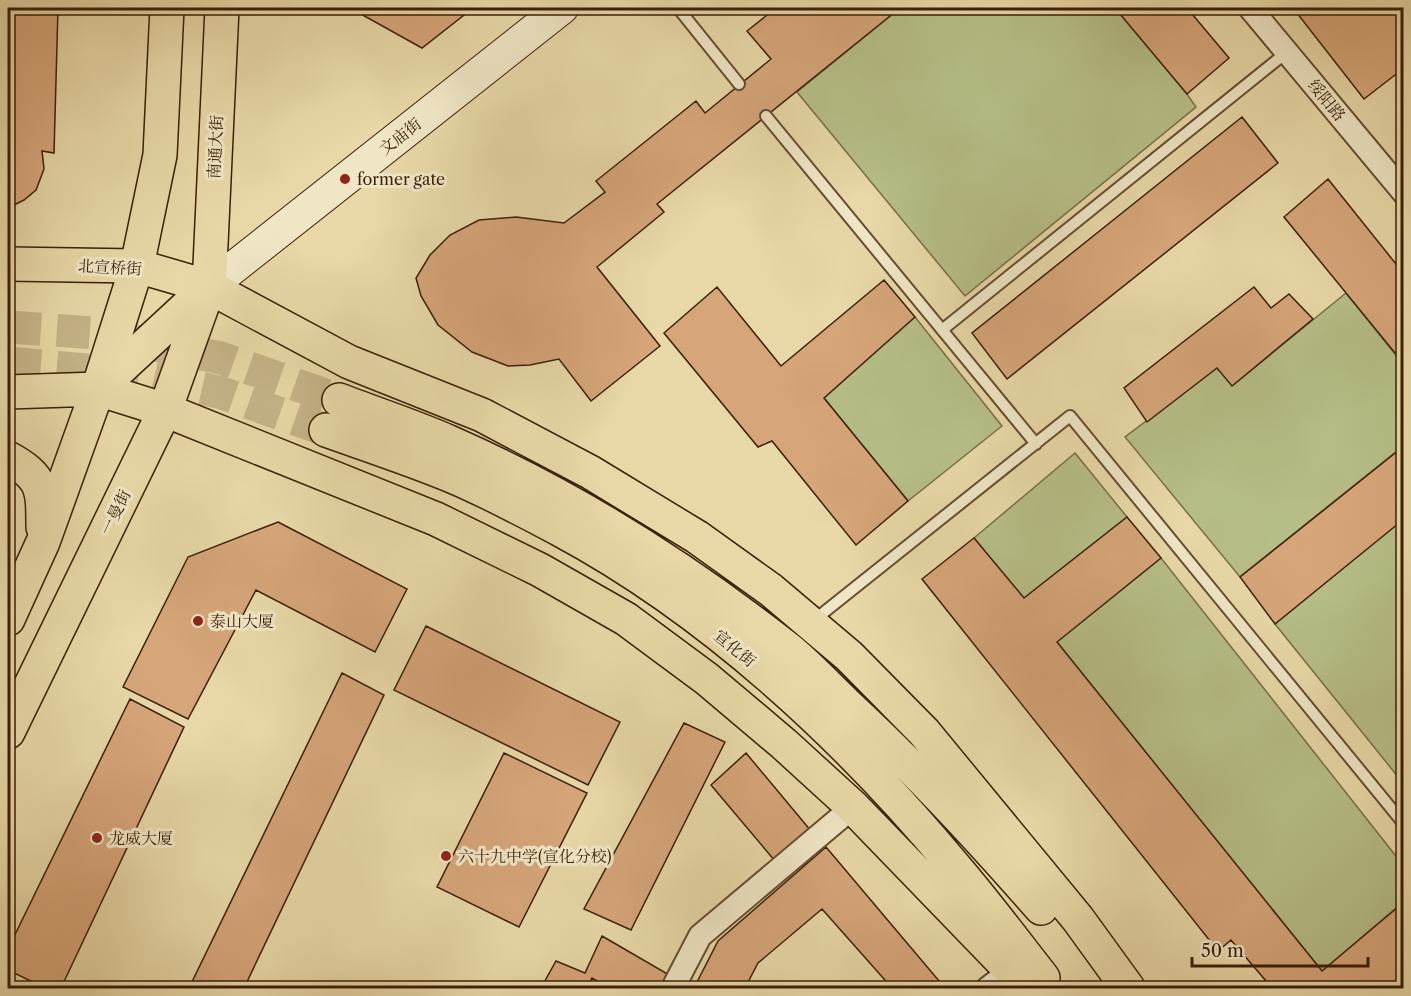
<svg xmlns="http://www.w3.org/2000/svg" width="1411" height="996" font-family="'Libre Caslon Text','Noto Serif SC',serif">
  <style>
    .green { fill: #b6be87; stroke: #786e48; stroke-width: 1.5 }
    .building { fill: #d6a57a; stroke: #3a1f08; stroke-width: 1.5 }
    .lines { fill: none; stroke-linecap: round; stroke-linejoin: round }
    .primary-tunnel { stroke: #c5b387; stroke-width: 33; stroke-dasharray: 33 16; stroke-linecap: butt }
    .lane-casing { stroke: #664d30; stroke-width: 14 }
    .street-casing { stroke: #664d30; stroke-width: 26 }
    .secondary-casing { stroke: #3a1f08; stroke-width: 34 }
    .primary-casing { stroke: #3a1f08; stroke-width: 36 }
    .highway-casing { stroke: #3a1f08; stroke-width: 36 }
    .lane { stroke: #f0e6c6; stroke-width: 10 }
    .street { stroke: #f0e6c6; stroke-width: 22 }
    .secondary { stroke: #f0e6c6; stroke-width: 32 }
    .primary { stroke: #e8d8a7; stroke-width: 33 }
    .highway { stroke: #e8d8a7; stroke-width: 33 }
    .poi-dot { fill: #8f2418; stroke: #f0e6c6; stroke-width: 2 }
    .labels { text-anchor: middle; stroke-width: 6; stroke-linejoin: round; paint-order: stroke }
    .street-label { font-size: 16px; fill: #3a1f08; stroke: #f0e6c6 }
    .poi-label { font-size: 16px; fill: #3a1f08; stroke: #f0e6c6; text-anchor: start }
  </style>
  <rect width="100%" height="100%" fill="#e8d8a7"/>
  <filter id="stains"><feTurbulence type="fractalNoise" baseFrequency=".00333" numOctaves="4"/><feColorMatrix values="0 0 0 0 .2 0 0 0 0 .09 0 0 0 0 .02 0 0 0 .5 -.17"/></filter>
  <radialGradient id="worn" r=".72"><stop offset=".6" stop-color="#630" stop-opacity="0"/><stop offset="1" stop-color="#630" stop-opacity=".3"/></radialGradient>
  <path class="green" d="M900,8H1115L1187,94L1196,107L965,296L797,92Z
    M1346,293L1403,364V446L1240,577L1125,437L1217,368L1233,385Z
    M915,317L1002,426L908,501L824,398Z
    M1075,453L1127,517L1024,598L974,538Z
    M1403,519V783L1275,624Z
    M1161,558L1403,865V902L1322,971L1057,642Z"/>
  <path class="building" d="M8,8H58L54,153L42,151L44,169L36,190L24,200L8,208Z
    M350,8H473L422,48Z
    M776,8H900L657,204L664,212L597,267L660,346L591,401L559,359L530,365L508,366L472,352L438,325L421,296L416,278L430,255L450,235L479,220L516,217L564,223L605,192L596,181L696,101L705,113L771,59L747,31Z
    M1115,8H1187L1229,58L1187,94Z
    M1293,8H1404V68L1364,99Z
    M1242,117L1278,163L1007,379L972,333Z
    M1328,179L1404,274V364L1284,217Z
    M884,280L915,317L824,398L908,501L856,545L772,441L758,447L664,333L717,287L781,366Z
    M1254,287L1271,308L1289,294L1313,319L1232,386L1217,368L1147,422L1124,388Z
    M1404,446V519L1275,624L1240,577Z
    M1127,517L1161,558L1057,642L1322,971L1404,902V978L1390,988H1272L1231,940L1218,951L922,579L974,538L1024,598Z
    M278,522L407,589L375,652L256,590L188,719L123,687L188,557Z
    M426,626L620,722L588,785L394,690Z
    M342,673L384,695L244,988H189Z
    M130,699L184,727L61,988H45L8,970V949Z
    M684,723L725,742L631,930L584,909Z
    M504,753L587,793L519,927L437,887Z
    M746,753L811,831L775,861L711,785Z
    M826,847L945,988H892L822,909L758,963L745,988H694L718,941Z
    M602,936L671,976L664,988H610L592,978L587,988H541L556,961L585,973Z
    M8,979L27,988H8Z"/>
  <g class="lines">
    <path class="primary-tunnel" d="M8,327L95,333L221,358L339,400
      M8,363L143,375L222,393L326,430"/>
    <defs>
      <path id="lane" d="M678,8L739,84
        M766,116L1036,444
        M942,330L1287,52
        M813,621L1070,416L1404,824"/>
      <path id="street" d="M1250,8L1404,193
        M673,988L700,936L853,807
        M988,988L1000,979"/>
      <path id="secondary" d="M209,287L562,8"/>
      <path id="primary" d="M8,264L137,266L209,287
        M8,392L98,389
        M8,458C43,477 43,489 43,527
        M8,619L43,542L98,389L206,289
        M8,732L165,410L209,287"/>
      <path id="highway" d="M167,8L160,155L137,266L98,389L165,410L436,519L540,570L626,619L707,679L784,744L853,807L1028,988
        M222,8L209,287L349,362L482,415L590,472L697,537L771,590L849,656L924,732L1078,919L1128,988
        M339,400C375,414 413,426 449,442C570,495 684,567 788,649C809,666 828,687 847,705C916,769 979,837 1041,908
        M326,430C368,445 411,459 452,476C488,491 525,511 559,529C710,610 845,735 954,866C985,902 1014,941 1043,978"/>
    </defs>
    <use href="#lane" class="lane-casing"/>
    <use href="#street" class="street-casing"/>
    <use href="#secondary" class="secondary-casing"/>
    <use href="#primary" class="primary-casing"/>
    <use href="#highway" class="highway-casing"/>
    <use href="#lane" class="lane"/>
    <use href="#street" class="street"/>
    <use href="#secondary" class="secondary"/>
    <use href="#primary" class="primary"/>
    <use href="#highway" class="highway"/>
  </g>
  <g class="poi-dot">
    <circle cx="345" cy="179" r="6"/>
    <circle cx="198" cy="621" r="6"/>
    <circle cx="97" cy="838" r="6"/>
    <circle cx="446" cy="856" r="6"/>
  </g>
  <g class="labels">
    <g class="street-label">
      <text transform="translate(1327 100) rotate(50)" y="6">绥阳路</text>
      <text transform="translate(400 136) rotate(-38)" y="6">文庙街</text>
      <text transform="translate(215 147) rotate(-87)" y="6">南通大街</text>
      <text transform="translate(110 267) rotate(3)" y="6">北宣桥街</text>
      <text transform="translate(115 512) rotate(-64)" y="6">一曼街</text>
      <text transform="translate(735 648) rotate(39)" y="6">宣化街</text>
    </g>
    <g class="poi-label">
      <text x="357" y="185">former gate</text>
      <text x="210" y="627">泰山大厦</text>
      <text x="109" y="844">龙威大厦</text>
      <text x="458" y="862">六十九中学(宣化分校)</text>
    </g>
  </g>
  <rect width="1411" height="996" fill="none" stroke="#e8d8a7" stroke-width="30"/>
  <rect x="9" y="9" width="1393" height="978" fill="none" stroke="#3a1f08" stroke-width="3"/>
  <rect x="15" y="15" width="1381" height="966" fill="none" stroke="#3a1f08" stroke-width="1.5"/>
  <path d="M1192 957v9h176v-9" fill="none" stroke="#3a1f08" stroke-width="3"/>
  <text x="1201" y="957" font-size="18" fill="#3a1f08" stroke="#f0e6c6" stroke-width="4.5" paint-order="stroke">50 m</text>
  <rect width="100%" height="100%" filter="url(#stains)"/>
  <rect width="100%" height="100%" fill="url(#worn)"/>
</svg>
